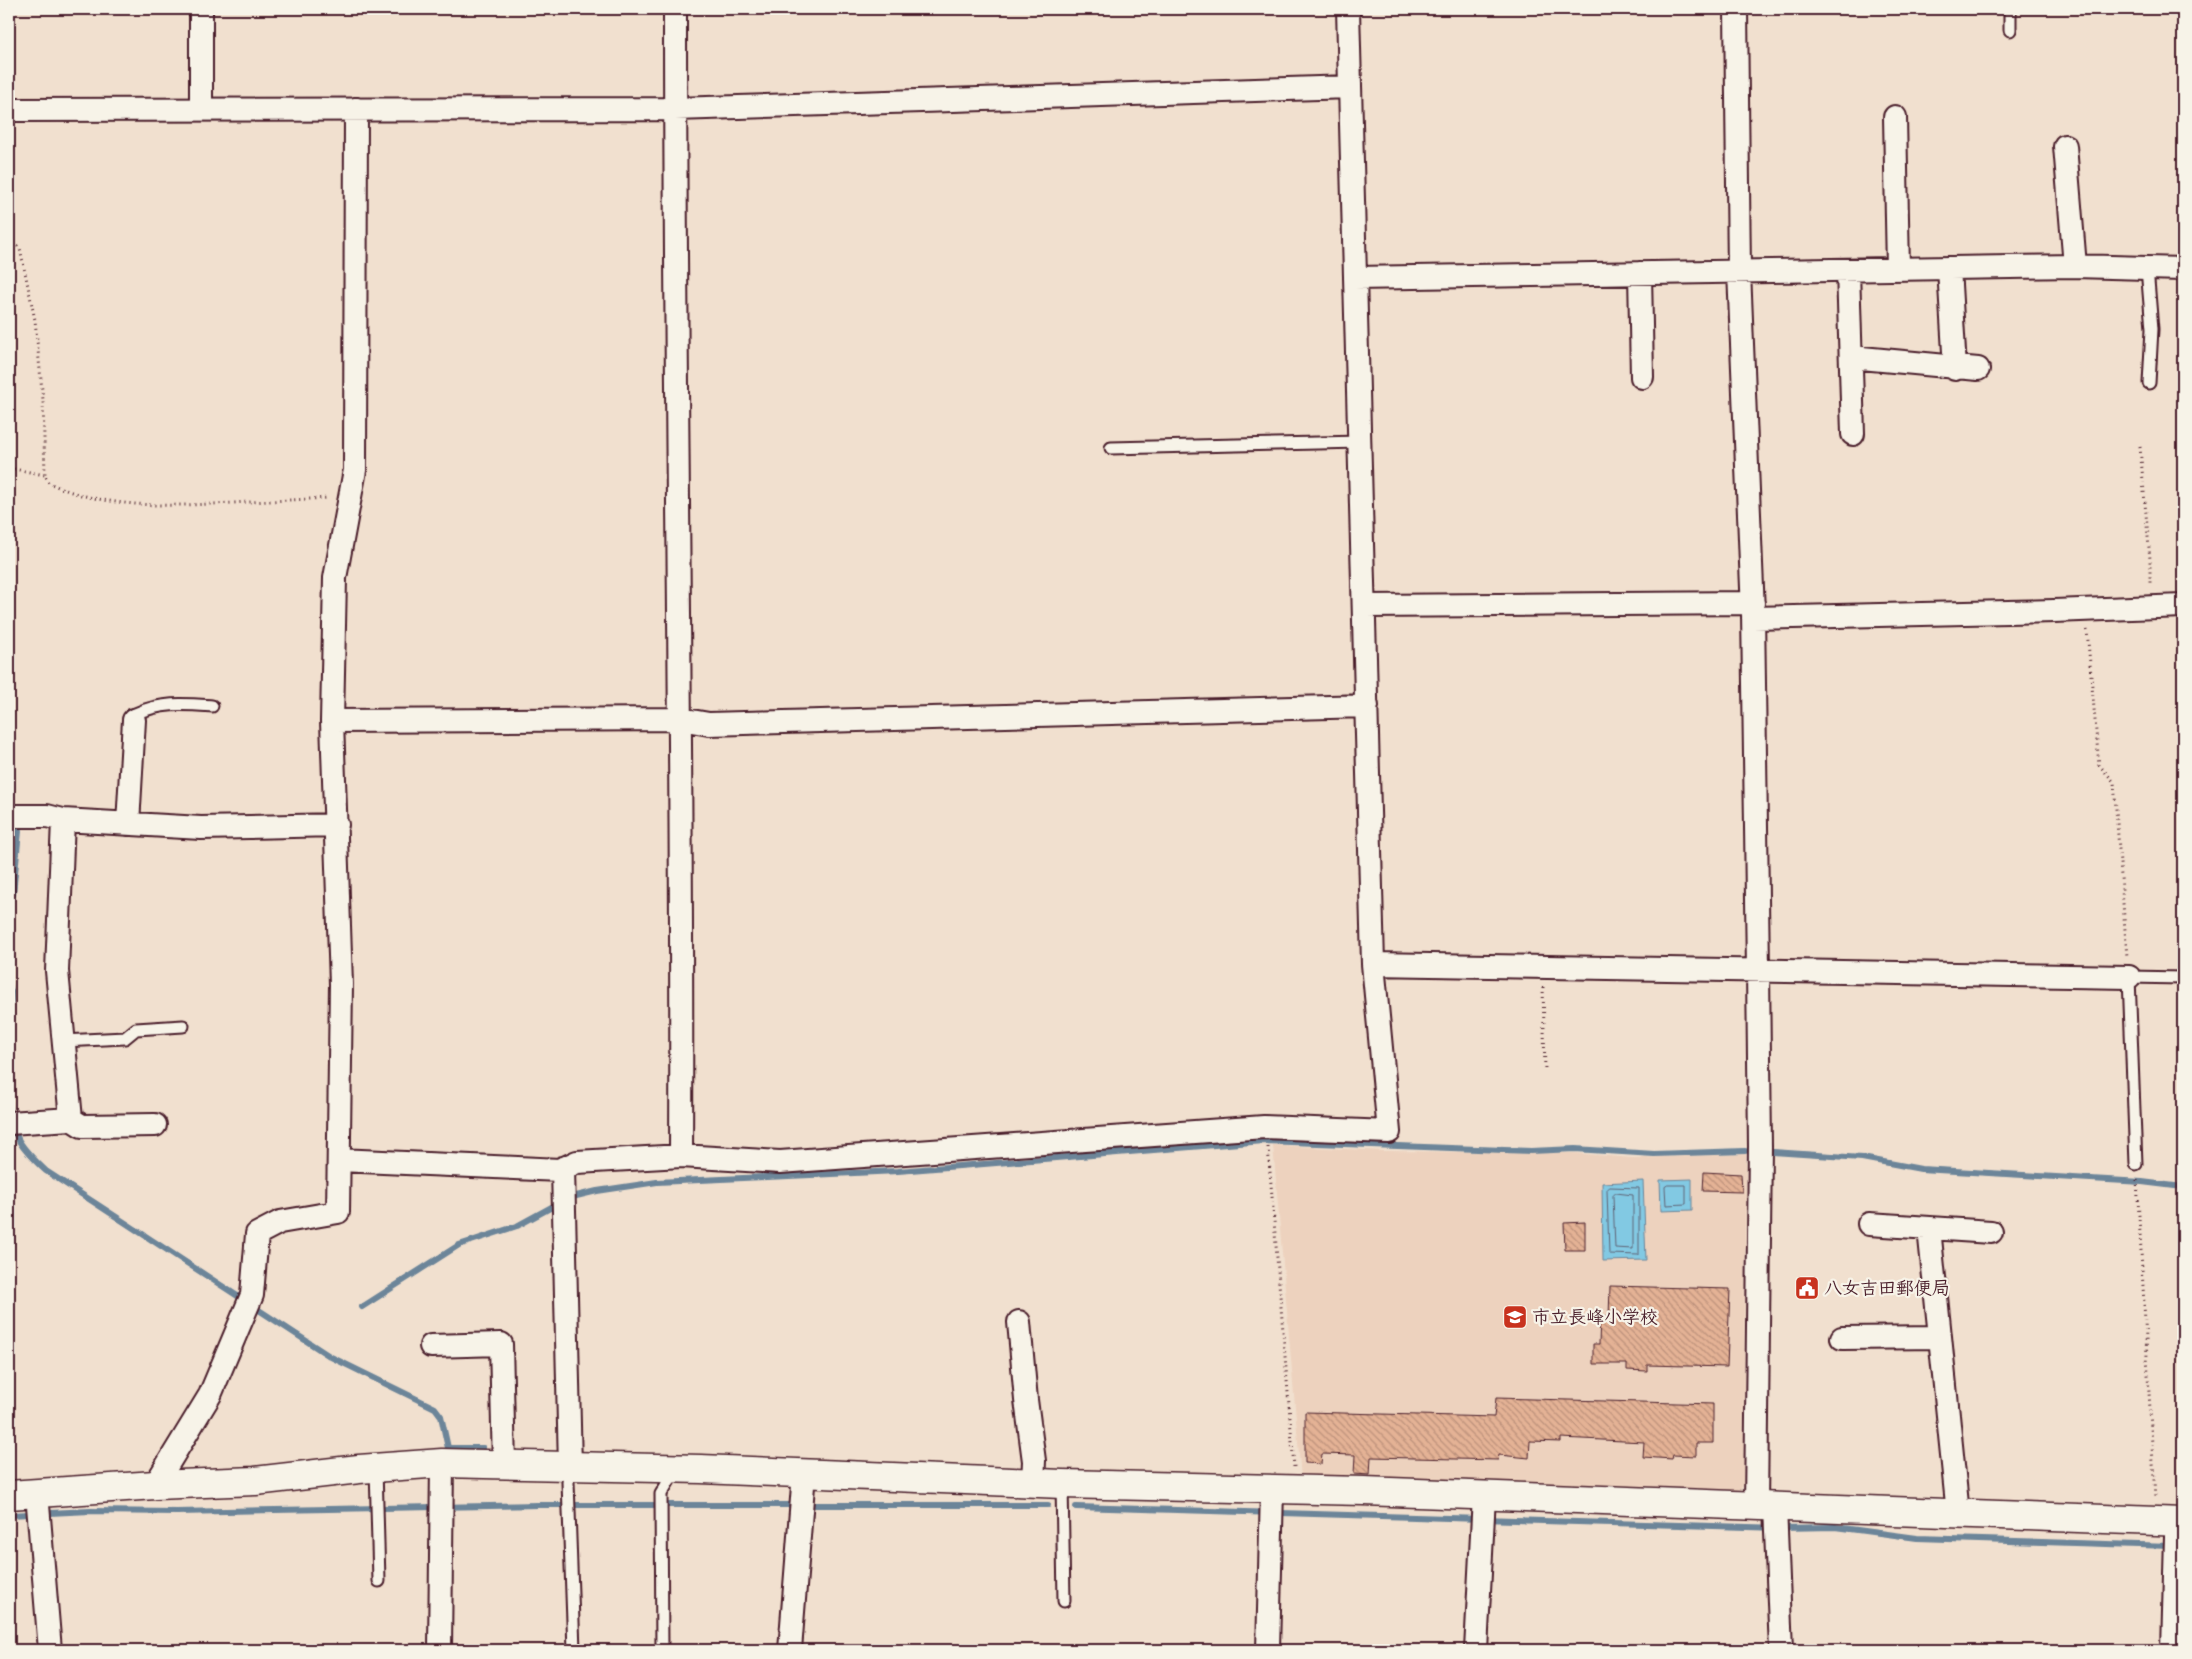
<svg xmlns="http://www.w3.org/2000/svg" width="2192" height="1659" font-family="Mynerve,'Klee One',sans-serif">
  <style>
    .built { fill: #edd2be }
    .water { fill: #82c9e3; stroke: #6c8599 }
    .lines { fill: none; stroke-linecap: round; stroke-linejoin: round }
    .shore { stroke: #606375; stroke-width: 1 }
    .stream { stroke: #6c8599; stroke-width: 6 }
    .building { fill: url(#building-back-hatch); stroke: #4a1f2b }
    .service-casing { stroke: #4a1f2b; stroke-width: 15 }
    .minor-casing { stroke: #4a1f2b; stroke-width: 26 }
    .tertiary-casing { stroke: #4a1f2b; stroke-width: 31 }
    .path { stroke: #4a1f2b; stroke-width: 3; stroke-dasharray: 1 4; stroke-linecap: butt }
    .service { stroke: #f7f3e8; stroke-width: 11 }
    .minor { stroke: #f7f3e8; stroke-width: 22 }
    .tertiary { stroke: #f7f3e8; stroke-width: 28 }
    .labels { text-anchor: middle; stroke-width: 4.5; stroke-linejoin: round; paint-order: stroke }
    .poi-label { font-size: 18px; font-weight: bold; fill: #4a1f2b; stroke: #f7f3e8; text-anchor: start }
  </style>
  <defs>
    <pattern id="building-back-hatch" width="6" height="6" patternUnits="userSpaceOnUse" patternTransform="scale(1.25)"><rect width="6" height="6" fill="#e4b295"/><path d="M-1 5l2 2M0 0l6 6M5-1l2 2" fill="none" stroke="#bb907a"/></pattern>
  </defs>
  <rect width="100%" height="100%" fill="#f1e0cf"/>
  <filter id="ink" filterUnits="userSpaceOnUse"><feTurbulence type="fractalNoise" baseFrequency=".02" numOctaves="2"/><feDisplacementMap in="SourceGraphic" scale="10" xChannelSelector="R" yChannelSelector="G"/><feConvolveMatrix kernelMatrix="1 2 1 2 8 2 1 2 1" color-interpolation-filters="sRGB"/></filter>
  <g filter="url(#ink)">
    <path class="built" d="M1273,1145L1383,1151L1574,1153L1632,1158L1746,1154L1743,1485L1737,1495L1301,1478Z"/>
    <path class="water" d="M1692,1179V1210L1661,1211L1660,1180Z
      M1643,1181L1646,1260L1603,1261L1602,1183Z"/>
    <g class="lines">
      <path class="shore" d="M1668,1185H1686V1204L1666,1205L1665,1187Z
        M1610,1187L1639,1188V1255L1609,1254L1607,1190Z
        M1616,1193L1633,1195V1249L1615,1248L1613,1196Z"/>
      <path class="stream" d="M9,905L13,894L19,831
        M9,984L11,992L9,1033
        M9,1102C11,1136 21,1148 46,1171L331,1357L435,1408L441,1416L448,1448H483
        M1773,1152L1862,1158L1921,1169L2142,1182L2183,1187
        M568,1198L597,1191L657,1182L898,1171L1264,1141L1531,1151L1575,1149L1654,1154L1745,1151
        M362,1307L459,1245L517,1226L559,1203
        M1076,1507L1781,1528L1835,1527L1917,1538L2171,1546
        M9,1515L90,1511L177,1512L538,1505H1048"/>
    </g>
    <path class="building" d="M1704,1172L1741,1174L1742,1192L1703,1191Z
      M1585,1222V1250H1565L1564,1223Z
      M1610,1286L1730,1289L1727,1367L1647,1365V1371L1627,1370V1364H1593V1344H1599L1600,1316L1609,1317Z
      M1496,1398L1713,1404V1443H1696V1456L1673,1455L1672,1459L1643,1457L1644,1442L1561,1438V1442L1530,1441L1529,1458L1499,1455L1498,1460L1371,1457L1370,1475L1354,1474L1355,1455L1322,1454L1321,1464L1305,1463V1412L1494,1417Z"/>
    <g class="lines">
      <defs>
        <path id="service" d="M2010,30V9
          M2147,268L2152,329L2149,383
          M1111,448L1360,442
          M134,720L135,714C161,702 184,704 212,706
          M63,1041L125,1038L136,1029L183,1026
          M2136,1164L2129,977L2183,978
          M376,1468L379,1581
          M568,1482L574,1650
          M1062,1484L1064,1601
          M662,1650L661,1494L676,1469"/>
        <path id="minor" d="M201,9V109
          M675,9C675,391 683,773 681,1156
          M1736,9L1739,271L1753,612L1758,970L1760,1146L1756,1507
          M9,110L675,109L1350,87
          M1895,117L1898,269
          M2065,146L2075,266
          M1949,268L1955,369
          M1848,270L1853,434
          M1640,273L1642,377
          M1355,278L2075,266L2183,269
          M1851,357L1978,369
          M1364,606L1753,603
          M1753,618L2054,611L2183,606
          M332,721L680,719L709,724L1367,706
          M9,816H47L63,820L201,828L337,825
          M63,820L57,971L71,1119L82,1126L155,1125
          M128,824L134,720
          M1373,964L2129,977
          M9,1123L71,1119
          M339,1160L560,1170L577,1162L681,1156L780,1162L1264,1127L1389,1132L1373,964L1348,9
          M563,1168L570,1467
          M1869,1224L1991,1232
          M1929,1228L1958,1514
          M1019,1322L1026,1400L1034,1461L1033,1482
          M1842,1338L1940,1337
          M431,1346L501,1344L504,1466
          M155,1485L210,1395L252,1295L257,1234L280,1222L338,1212L341,984L332,721L335,578L355,470L356,109
          M37,1493L50,1650
          M1775,1507L1781,1650
          M440,1650L442,1463
          M790,1650L804,1473
          M1268,1650L1272,1490
          M1476,1650L1484,1496
          M2173,1650L2176,1537"/>
        <path id="tertiary" d="M9,1495L155,1485L255,1481L359,1469L442,1463L701,1469L1062,1484L1364,1491L2183,1522"/>
      </defs>
      <use href="#service" class="service-casing"/>
      <use href="#minor" class="minor-casing"/>
      <use href="#tertiary" class="tertiary-casing"/>
      <path class="path" d="M9,240L20,248L35,320L43,400L45,475L49,483C106,510 171,506 233,503C265,501 296,500 328,498
        M2140,447L2150,559V586
        M9,468L45,475
        M2087,630L2099,765L2114,782L2127,957
        M1543,987L1545,1071
        M1268,1147L1294,1467
        M2137,1180L2155,1498"/>
      <use href="#service" class="service"/>
      <use href="#minor" class="minor"/>
      <use href="#tertiary" class="tertiary"/>
    </g>
  </g>
  <defs>
    <symbol id="civic-square" viewBox="-11 -11 22 22"><rect x="-9" y="-9" width="18" height="18" rx="4" fill="#c8321e" stroke="#f7f3e8"/><path d="M-.6-6.5H3V-4.5H.6V-3L4-1V1h2V6H-6V1h2V-1L-.6-3ZM-1.2 2.5V6h2.4V2.5Z" fill="#fff"/></symbol>
    <symbol id="school-square" viewBox="-11 -11 22 22"><rect x="-9" y="-9" width="18" height="18" rx="4" fill="#c8321e" stroke="#f7f3e8"/><path d="M0-5L7-2L0 1L-7-2ZM-4 1L0 2.5L4 1V4Q0 6-4 4Z" fill="#fff"/></symbol>
  </defs>
  <g fill-rule="evenodd">
    <use href="#civic-square" x="1793" y="1274" width="28" height="28"/>
    <use href="#school-square" x="1501" y="1303" width="28" height="28"/>
  </g>
  <g class="labels">
    <g class="poi-label">
      <text x="1824" y="1294">八女吉田郵便局</text>
      <text x="1532" y="1323">市立長峰小学校</text>
    </g>
  </g>
  <rect width="2192" height="1659" fill="none" stroke="#f7f3e8" stroke-width="30"/>
  <rect x="15" y="15" width="2162" height="1629" fill="none" stroke="#4a1f2b" stroke-width="2" filter="url(#ink)"/>
</svg>
